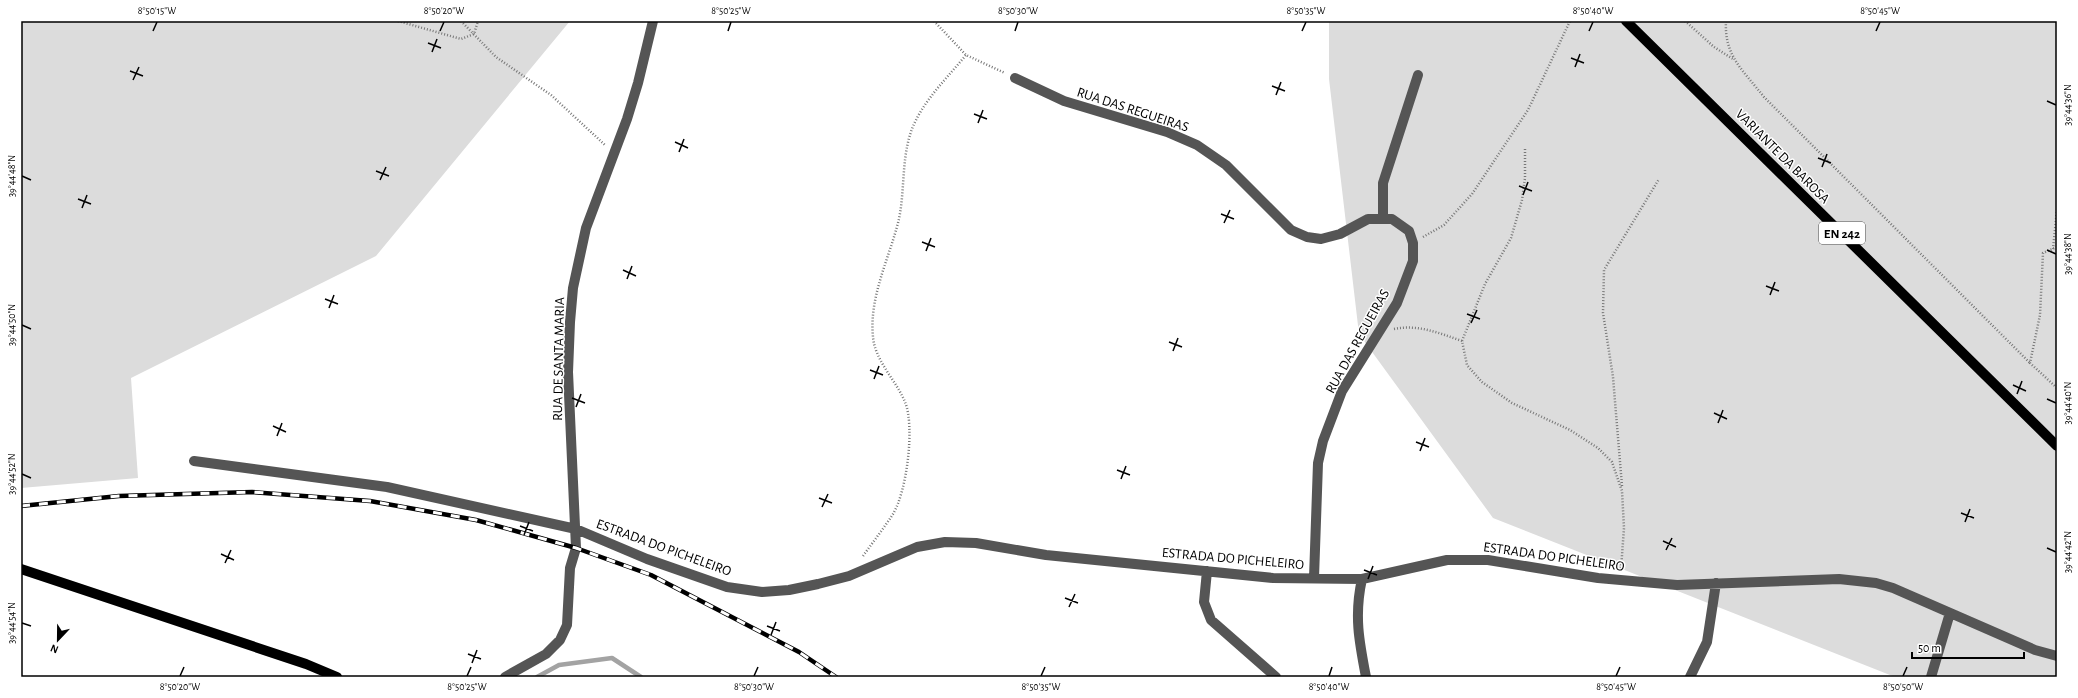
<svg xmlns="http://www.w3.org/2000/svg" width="2078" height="698" font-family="'Alegreya Sans',sans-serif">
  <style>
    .green { fill: #dcdcdc }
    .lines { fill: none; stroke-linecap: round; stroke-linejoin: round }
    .stream { stroke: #a3a3a3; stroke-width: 4.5 }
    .path { stroke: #777; stroke-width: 2.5; stroke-dasharray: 1 2; stroke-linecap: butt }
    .minor { stroke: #555; stroke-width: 10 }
    .major { stroke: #000; stroke-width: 10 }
    .rail-casing { stroke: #000; stroke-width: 4.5 }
    .rail { stroke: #fff; stroke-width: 3; stroke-dasharray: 9; stroke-linecap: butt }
    .ticks { fill: none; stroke: #000; stroke-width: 1.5 }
    .labels { text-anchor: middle; stroke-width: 3; stroke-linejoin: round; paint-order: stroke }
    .shield { fill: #fff; stroke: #4c4c4c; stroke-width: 1 }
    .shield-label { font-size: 13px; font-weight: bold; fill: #000 }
    .street-label { font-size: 14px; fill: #000; stroke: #fff }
    .neatline { fill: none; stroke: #000; stroke-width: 1.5 }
    .ticks-label { font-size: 10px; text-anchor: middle; fill: #000 }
  </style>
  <rect width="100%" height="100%" fill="#fff"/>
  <path class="green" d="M21,21H570L376,256L131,378L138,478L21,488Z
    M1329,21H2057V677H1895L1493,518L1359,334L1329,79Z"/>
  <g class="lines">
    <path class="stream" d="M537,677L559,665L612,658L641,677"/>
    <path class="path" d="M398,21L461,39L474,34L478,21
      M461,21L496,57L551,95L605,145
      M934,21L966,55L1005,73
      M1685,21L1714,47L1733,59
      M1726,21C1724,56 1743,70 1764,97L2030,363
      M1525,149V178L1522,200L1511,238L1485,284L1462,341L1467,365L1482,382L1512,403L1570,430L1598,448L1612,462L1622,491L1624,528L1621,569
      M1423,237L1444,225L1472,194L1528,110L1570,21
      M2057,247L2043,253L2040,315L2030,363L2057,388
      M2053,249L2057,210
      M1394,329C1418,324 1439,333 1462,341
      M1622,486L1613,377L1603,313L1604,270L1659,179
      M863,556C873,542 884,528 893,514C907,491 915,426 905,402C896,380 875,361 873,337C869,298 888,261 898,223C906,191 900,153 915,122C927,97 948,77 966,55"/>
    <path class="minor" d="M1015,78L1064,101L1167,132L1197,145L1226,165L1291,230L1307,237L1321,239L1340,234L1368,219H1392L1409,231L1413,243V261L1397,303L1342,391L1323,441L1318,463L1314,578
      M1383,219V183L1418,75
      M194,461L387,487L576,529L647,559L727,587L762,592L789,590L818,584L849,576L917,547L945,542L976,543L1046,555L1273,578L1362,579L1447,560H1488L1598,578L1677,585L1839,579L1876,583L1893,588L2035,650L2057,656
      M1207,571L1204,602L1211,620L1276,677
      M1362,579C1354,615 1359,641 1366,677
      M505,677L546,654L560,640L567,625L570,568L576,548L568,372L570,322L573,288L586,228L627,119L638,83L653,21
      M1690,677L1707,642L1716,583
      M1931,677L1950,613"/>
    <path class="major" d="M1626,21L2057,446
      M21,569L306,664L337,677"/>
    <defs>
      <path id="rail" d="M21,506L119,496L252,492L370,501L476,520L576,548L651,575L799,652L836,677"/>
    </defs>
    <use href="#rail" class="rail-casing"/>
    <use href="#rail" class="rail"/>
  </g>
  <path class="ticks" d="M153,31L157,22M440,31L444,22M728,31L731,22M1015,31L1018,22M1302,31L1306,22M1589,31L1593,22M1876,31L1880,22M428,43L441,48M432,52L437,39M1571,58L1584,63M1575,67L1580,54M130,71L143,76M133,80L139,67M1272,86L1285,91M1276,95L1281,82M2047,101L2056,105M974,114L987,119M978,123L983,110M675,142L688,148M679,152L684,139M1818,158L1831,163M1822,167L1827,154M376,171L389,176M22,176L31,180M380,180L386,167M1519,186L1532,191M1523,195L1528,182M78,199L91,204M82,208L87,195M1221,214L1234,219M1224,223L1230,210M922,242L935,247M2047,250L2056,254M926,251L931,238M623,270L636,276M627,279L632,266M1766,286L1779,291M1770,295L1775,282M325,299L338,304M329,308L334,295M1467,314L1480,319M1471,323L1477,310M22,325L31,329M1169,342L1182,347M1173,351L1178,338M870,370L883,375M874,379L879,366M2013,385L2026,391M2017,394L2022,381M572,398L585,403M2047,399L2056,403M576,407L581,394M1714,413L1727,419M1718,423L1723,410M273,426L286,432M277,436L282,423M1416,442L1429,447M1420,451L1425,438M1117,470L1130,475M22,474L31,478M1121,479L1126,466M819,498L832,503M822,507L828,494M1961,513L1974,518M1965,522L1970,509M520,526L533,531M524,535L529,522M1663,541L1676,547M2047,548L2056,552M1666,550L1672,538M221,554L234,560M225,563L231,550M1364,570L1377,575M1368,579L1373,566M1065,598L1078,603M1069,607L1075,594M22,623L31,626M767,626L780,631M771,635L776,622M468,654L481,659M472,663L477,650M180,676L184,667M467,676L471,667M754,676L758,667M1041,676L1045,667M1329,676L1332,667M1616,676L1620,667M1903,676L1907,667"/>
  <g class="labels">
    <rect class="shield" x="1819" y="222" width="46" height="22" rx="3"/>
    <g class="shield-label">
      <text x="1842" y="238">EN 242</text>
    </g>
    <g class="street-label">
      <text transform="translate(1133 109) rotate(18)" y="5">RUA DAS REGUEIRAS</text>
      <text transform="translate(1783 156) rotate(45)" y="5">VARIANTE DA BAROSA</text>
      <text transform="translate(1357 341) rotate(-61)" y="5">RUA DAS REGUEIRAS</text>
      <text transform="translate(558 359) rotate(-89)" y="5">RUA DE SANTA MARIA</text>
      <text transform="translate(664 547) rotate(20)" y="5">ESTRADA DO PICHELEIRO</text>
      <text transform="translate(1554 556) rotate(8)" y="5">ESTRADA DO PICHELEIRO</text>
      <text transform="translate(1233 558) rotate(5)" y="5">ESTRADA DO PICHELEIRO</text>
    </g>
  </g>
  <rect width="2078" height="698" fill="none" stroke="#ffffff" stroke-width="44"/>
  <g transform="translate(58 640) rotate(202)" stroke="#ffffff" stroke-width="3" paint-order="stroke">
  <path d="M0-3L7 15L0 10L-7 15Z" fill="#000000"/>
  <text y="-6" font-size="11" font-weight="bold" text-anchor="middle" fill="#000000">N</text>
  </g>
  <path d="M1912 652v6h112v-6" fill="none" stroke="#000000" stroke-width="2"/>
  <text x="1918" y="652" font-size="12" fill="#000000" stroke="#ffffff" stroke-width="3" paint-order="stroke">50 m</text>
  <rect x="22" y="22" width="2034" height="654" class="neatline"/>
  <g class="ticks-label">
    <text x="157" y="14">8°50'15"W</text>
    <text x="444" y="14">8°50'20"W</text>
    <text x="731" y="14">8°50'25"W</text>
    <text x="1018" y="14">8°50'30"W</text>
    <text x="1306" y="14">8°50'35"W</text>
    <text x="1593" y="14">8°50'40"W</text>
    <text x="1880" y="14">8°50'45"W</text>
    <text transform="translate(2067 105) rotate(-90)" y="4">39°44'36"N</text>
    <text transform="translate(11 176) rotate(-90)" y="4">39°44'48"N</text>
    <text transform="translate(2067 254) rotate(-90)" y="4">39°44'38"N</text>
    <text transform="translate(11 325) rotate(-90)" y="4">39°44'50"N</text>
    <text transform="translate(2067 403) rotate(-90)" y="4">39°44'40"N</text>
    <text transform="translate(11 474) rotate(-90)" y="4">39°44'52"N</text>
    <text transform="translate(2067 552) rotate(-90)" y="4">39°44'42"N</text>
    <text transform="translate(11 623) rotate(-90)" y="4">39°44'54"N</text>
    <text x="180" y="690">8°50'20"W</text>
    <text x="467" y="690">8°50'25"W</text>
    <text x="754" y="690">8°50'30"W</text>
    <text x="1041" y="690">8°50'35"W</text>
    <text x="1329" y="690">8°50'40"W</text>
    <text x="1616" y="690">8°50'45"W</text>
    <text x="1903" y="690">8°50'50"W</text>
  </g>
</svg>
